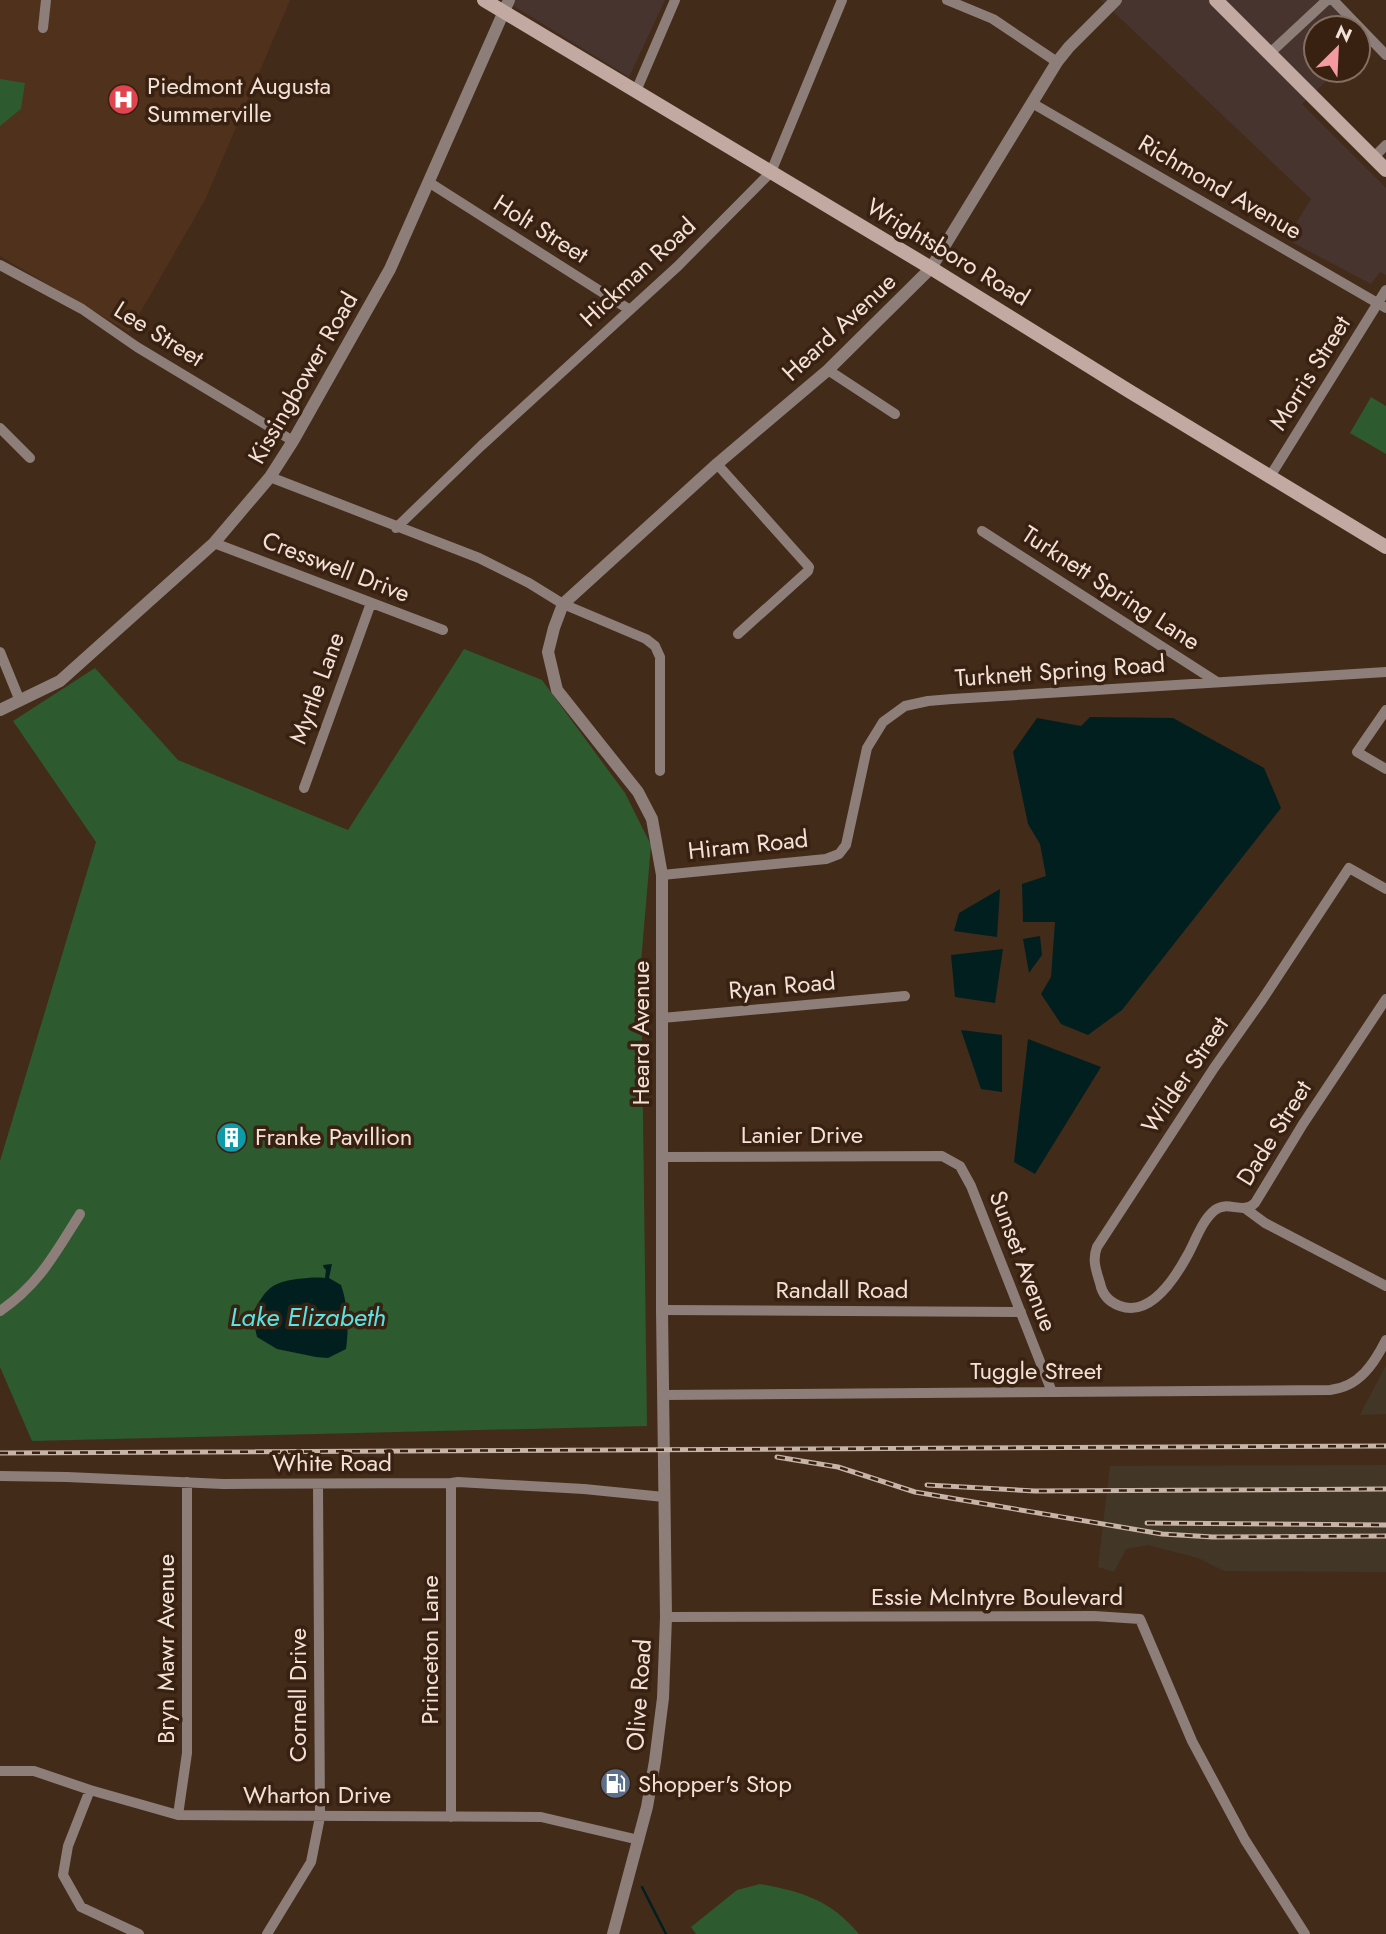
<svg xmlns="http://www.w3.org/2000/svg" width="1386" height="1934" font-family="Jost,sans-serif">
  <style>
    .commercial { fill: #47342e }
    .industrial { fill: #423727 }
    .built { fill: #50311c }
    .green { fill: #2d5a2e }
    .water { fill: #021f20 }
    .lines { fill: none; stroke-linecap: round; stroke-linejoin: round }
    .stream { stroke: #021f20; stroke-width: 2.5 }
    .minor { stroke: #8e7e79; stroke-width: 10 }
    .tertiary { stroke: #8e7e79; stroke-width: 12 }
    .secondary { stroke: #c2a9a2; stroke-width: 14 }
    .rail-casing { stroke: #c6b4a8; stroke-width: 5 }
    .rail { stroke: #392111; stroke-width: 2.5; stroke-dasharray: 8; stroke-linecap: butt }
    .labels { text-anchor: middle; stroke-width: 7; stroke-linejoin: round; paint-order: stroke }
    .poi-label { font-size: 24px; fill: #f2e1d7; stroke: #392111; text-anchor: start }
    .street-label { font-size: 24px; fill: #f2e1d7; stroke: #392111 }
    .water-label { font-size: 26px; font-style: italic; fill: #59e3e5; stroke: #392111 }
  </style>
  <rect width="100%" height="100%" fill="#432b1a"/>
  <path class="commercial" d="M504,0H665L629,77Z
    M1101,0H1338L1374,37L1358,52V28H1316V70H1338L1302,104L1386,188V275L1380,272L1371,284L1286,239L1311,199Z"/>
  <path class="industrial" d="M1386,1365V1414L1360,1415Z
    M1386,1465V1572L1224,1571L1198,1558L1148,1545L1126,1549L1114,1572L1098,1567L1110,1466Z"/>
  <path class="built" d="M0,0H290L205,200L129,332L0,256Z"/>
  <path class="green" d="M0,79L25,83L21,109L0,126Z
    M1371,397L1386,406V454L1350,433Z
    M464,649L542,680L625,793L651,845L641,962L647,1426L32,1441L0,1367V1161L96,842L13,721L95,668L178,760L348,830Z
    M760,1884C803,1892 830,1900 859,1934H696L691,1927L737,1890Z"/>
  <path class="water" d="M1090,717L1173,718L1264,768L1281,808L1122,1010L1088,1035L1061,1024L1041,994L1051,977L1055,922H1023L1022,884L1046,876L1040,844L1028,824L1013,752L1037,718L1081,726Z
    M1000,889L997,937L954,931L959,913Z
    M1040,936L1042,955L1029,973L1023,939Z
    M1003,949L995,1003L955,997L951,955Z
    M961,1030L1002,1035V1092L981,1089Z
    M1028,1039L1101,1067L1035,1174L1014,1162Z
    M332,1264L329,1278L341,1285C348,1305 349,1328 346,1349L328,1358L316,1357L277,1349L257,1337L252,1314C266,1290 269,1283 297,1279C307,1278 316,1277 325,1278L326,1270L324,1268L323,1265Z"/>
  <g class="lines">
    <path class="stream" d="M642,1887L666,1934"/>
    <path class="minor" d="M947,0L993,19L1057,62
      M1333,0L1386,55
      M43,28L46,0
      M1270,53L1327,0
      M636,91L675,0
      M1032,103L1386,308
      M1374,157L1386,145
      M430,183L630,310
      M0,265L82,309L137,347L293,441
      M828,370L895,414
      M0,428L30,458
      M717,464L809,567L808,571L738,634
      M270,477L479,558L529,583L563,604L646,639L655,646L660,657V771
      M1269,478L1386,290
      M396,528L481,446L678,266L771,172L842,0
      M982,531L1217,682
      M214,543L443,630
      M0,652L20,701
      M1386,710L1357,752L1386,769
      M304,788L371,603
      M662,875L826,859L839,854L846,845L867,748L883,722L905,706L928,701L952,699L1386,672
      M1386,889L1349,868L1262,1000L1214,1068L1097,1247C1092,1260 1096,1270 1100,1283C1102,1294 1109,1302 1120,1306C1150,1317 1175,1278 1187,1256C1195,1242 1202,1220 1215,1210C1228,1200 1243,1215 1255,1203L1303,1124L1386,999
      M662,1018L905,996
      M663,1157L942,1156L960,1166L971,1186L1052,1392
      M1246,1209L1265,1223L1386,1286
      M662,1310L1021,1312
      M0,1311C39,1285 56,1252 80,1214
      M663,1395L1330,1390C1359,1387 1374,1364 1386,1340
      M0,1476L67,1477L223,1484L451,1483L458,1482L584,1489L664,1497
      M666,1617L1094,1616L1140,1619L1192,1741L1245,1840L1305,1934
      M0,1771H34L90,1790L178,1815L541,1817L639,1840
      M90,1790L68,1846L63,1875L81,1907L139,1934
      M178,1815L187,1753V1482
      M451,1817V1483
      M267,1934L311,1862L320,1817L318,1484"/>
    <path class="tertiary" d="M0,710L60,681L214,543L270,477L293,441L390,269L509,0
      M613,1934L647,1807L655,1761L663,1698L666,1617L662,1310V875L652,819L638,792L557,690L548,652L554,628L563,604L717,464L828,370L931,268L1057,62L1069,47L1116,0"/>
    <path class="secondary" d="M484,0L931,268L1129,391L1386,547
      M1216,0L1386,170"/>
    <defs>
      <path id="rail" d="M0,1453L1386,1446
        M777,1457L838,1467L915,1492L1162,1534L1213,1537L1386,1536
        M927,1485L1035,1491L1386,1489
        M1147,1523L1386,1525"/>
    </defs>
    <use href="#rail" class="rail-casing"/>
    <use href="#rail" class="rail"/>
  </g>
  <defs>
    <symbol id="hospital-disc" viewBox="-11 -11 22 22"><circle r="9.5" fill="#e0444e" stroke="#392111"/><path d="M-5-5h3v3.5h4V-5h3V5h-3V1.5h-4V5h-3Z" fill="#fff"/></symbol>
    <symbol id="building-disc" viewBox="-11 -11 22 22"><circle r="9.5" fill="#0f9aa8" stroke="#392111"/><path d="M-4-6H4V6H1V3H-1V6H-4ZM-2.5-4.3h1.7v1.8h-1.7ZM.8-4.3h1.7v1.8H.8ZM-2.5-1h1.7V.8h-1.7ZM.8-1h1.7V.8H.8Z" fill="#fff"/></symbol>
    <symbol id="fuel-disc" viewBox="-11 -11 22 22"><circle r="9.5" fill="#5c6f8a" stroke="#392111"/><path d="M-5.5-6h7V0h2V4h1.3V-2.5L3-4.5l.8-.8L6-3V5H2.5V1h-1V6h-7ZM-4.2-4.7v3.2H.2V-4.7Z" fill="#fff"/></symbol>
  </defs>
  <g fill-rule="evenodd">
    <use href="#hospital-disc" x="106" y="82" width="35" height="35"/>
    <use href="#building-disc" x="214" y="1120" width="35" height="35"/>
    <use href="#fuel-disc" x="598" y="1766" width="35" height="35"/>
  </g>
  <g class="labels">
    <g class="poi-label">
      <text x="147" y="94">Piedmont Augusta<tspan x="147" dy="28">Summerville</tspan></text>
      <text x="255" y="1145">Franke Pavillion</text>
      <text x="638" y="1792">Shopper's Stop</text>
    </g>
    <g class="street-label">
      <text transform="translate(1220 187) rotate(30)" y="8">Richmond Avenue</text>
      <text transform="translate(541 229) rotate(32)" y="8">Holt Street</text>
      <text transform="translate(948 252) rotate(31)" y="8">Wrightsboro Road</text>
      <text transform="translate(638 272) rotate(-43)" y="8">Hickman Road</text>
      <text transform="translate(839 327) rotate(-43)" y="8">Heard Avenue</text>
      <text transform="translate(159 334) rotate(32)" y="8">Lee Street</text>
      <text transform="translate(1310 373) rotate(-58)" y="8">Morris Street</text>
      <text transform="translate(303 378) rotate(-60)" y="8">Kissingbower Road</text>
      <text transform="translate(336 567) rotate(21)" y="8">Cresswell Drive</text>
      <text transform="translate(1111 588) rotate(33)" y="8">Turknett Spring Lane</text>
      <text transform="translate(1060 671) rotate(-4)" y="8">Turknett Spring Road</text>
      <text transform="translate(317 688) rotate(-70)" y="8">Myrtle Lane</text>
      <text transform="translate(748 845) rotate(-6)" y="8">Hiram Road</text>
      <text transform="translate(782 986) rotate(-5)" y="8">Ryan Road</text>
      <text transform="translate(641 1033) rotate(-90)" y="8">Heard Avenue</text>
      <text transform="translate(1185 1075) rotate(-56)" y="8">Wilder Street</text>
      <text transform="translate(1274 1133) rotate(-58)" y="8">Dade Street</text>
      <text x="802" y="1143">Lanier Drive</text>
      <text transform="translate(1023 1261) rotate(69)" y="8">Sunset Avenue</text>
      <text x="842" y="1298">Randall Road</text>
      <text x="1036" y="1379">Tuggle Street</text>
      <text x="332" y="1471">White Road</text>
      <text x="997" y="1605">Essie McIntyre Boulevard</text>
      <text transform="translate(166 1649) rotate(-90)" y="8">Bryn Mawr Avenue</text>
      <text transform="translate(430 1650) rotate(-90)" y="8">Princeton Lane</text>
      <text transform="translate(298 1695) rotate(-90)" y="8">Cornell Drive</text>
      <text transform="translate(639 1695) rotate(-86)" y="8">Olive Road</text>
      <text x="317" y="1803">Wharton Drive</text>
    </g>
    <g class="water-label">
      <text x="308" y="1326">Lake Elizabeth</text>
    </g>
  </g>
  <g transform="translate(1337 49) rotate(24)"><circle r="33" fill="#392111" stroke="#836e60" stroke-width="2"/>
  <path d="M0-5L12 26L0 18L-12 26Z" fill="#f49aa0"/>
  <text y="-10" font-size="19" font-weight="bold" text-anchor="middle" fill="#f2e1d7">N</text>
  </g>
</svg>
